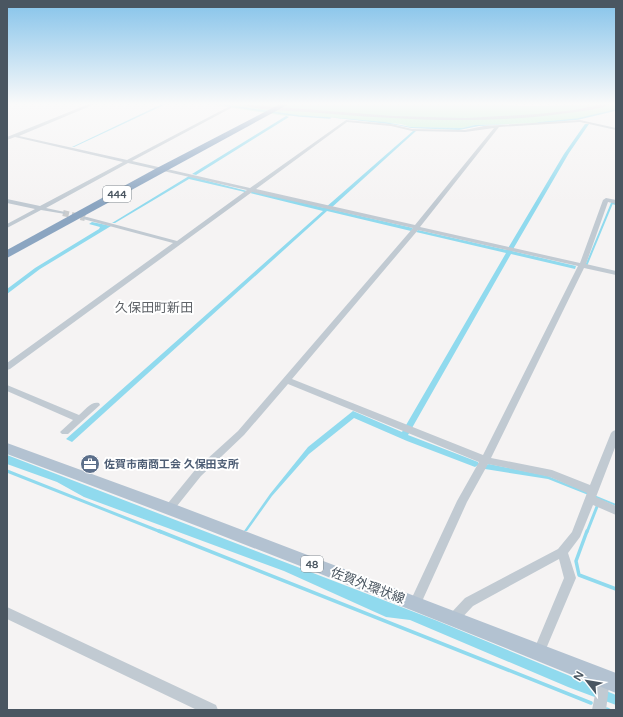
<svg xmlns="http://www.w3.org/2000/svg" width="623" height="717" font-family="'Varela Round','Noto Sans JP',sans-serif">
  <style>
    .green { fill: #c3f1d5 }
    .water { fill: #90daee }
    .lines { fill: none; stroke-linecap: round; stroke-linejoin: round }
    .stream-far3 { stroke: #90daee; stroke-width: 1.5 }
    .stream-far2 { stroke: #90daee; stroke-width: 2 }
    .stream-far1 { stroke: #90daee; stroke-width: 3 }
    .stream { stroke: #90daee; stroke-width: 3.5 }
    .minor-tunnel { stroke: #caccce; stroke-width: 6; stroke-dasharray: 6 3; stroke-linecap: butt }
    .minor { fill: #c1cad2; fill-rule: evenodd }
    .primary { fill: #b3c2d1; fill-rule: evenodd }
    .motorway { fill: #8ba5c1; fill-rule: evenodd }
    .labels { text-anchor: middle; stroke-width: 4; stroke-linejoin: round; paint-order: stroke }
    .shield { fill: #fff; stroke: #808990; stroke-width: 1 }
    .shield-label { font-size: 10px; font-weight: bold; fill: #4a5661 }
    .service-label { font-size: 11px; font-weight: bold; fill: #4e5e75; stroke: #fff; text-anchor: start }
    .quarter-label { font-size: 13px; fill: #5f6368; stroke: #fff }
    .near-street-label { font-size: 13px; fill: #4a5661; stroke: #fff }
  </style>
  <rect width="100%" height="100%" fill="#f5f3f3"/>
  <path class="green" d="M207,104H503L524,106L616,104V110L578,119L538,123L475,125L462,128L411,127L401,124L314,116H286Z"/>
  <path class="water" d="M162,104H166L74,147H72Z
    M286,116L289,117L196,175L192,174Z
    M328,117L385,122L411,127L462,128L475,125L517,124L479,126L459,130L411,128L397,125Z
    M585,124H589L569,153L512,251L576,266L575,269L511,254L408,435L478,462L479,464L486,465L489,464L548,476L616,504V506L548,479L485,469V467L478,465L475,467L407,441L354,418L309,454L272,496L247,531H244L270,494L308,447L353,411L402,432L506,253L416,232L418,230L507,250L564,154Z
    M413,131H416L330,209L413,228L411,231L327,211L72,442L66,439L323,211L250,193L253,191L325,208Z
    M189,176L247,191L245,192L189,179L115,223H112Z
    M92,222L111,226L40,269L7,294V289L35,268L99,229L100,227L89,224Z
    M7,455L435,620L616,695V705L568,687L410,620L386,617L284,571L84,497L57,482L7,464Z"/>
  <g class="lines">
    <path class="stream-far3" d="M217,104L299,116L330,118
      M538,123L578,119L616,110"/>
    <path class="stream-far2" d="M586,266L612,203L616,204"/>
    <path class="stream-far1" d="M7,471L161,532
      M587,532L598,504"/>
    <path class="stream" d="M159,531L591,703
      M587,531L576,561L579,575L616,589
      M607,709L609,710"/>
    <path class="minor-tunnel" d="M63,213L85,218"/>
    <path class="minor" d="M89,104H95L19,136L127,160L230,106H231V108L132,161L250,188L346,120L391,124L412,129L465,130L484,126L580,120L616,128V130L580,122L499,127L420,227L580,263L603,200L606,198L616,200V204L608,202L586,264L616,271V275L584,268L491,458L552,470L590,485L611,433L613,431L616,430V445L596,497L616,506V515L593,505L580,537L568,553L576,578L543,656L539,658L535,656L533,652L564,578L559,559L473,606L458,622L454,624L450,622L448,618L450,614L465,598L558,549L572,532L587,493L550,477L488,464L467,502L419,608L415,609L411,608L409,604L457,501L479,462L288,384L244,435L201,476L173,511L169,512L165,511L164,508L195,470L238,431L413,228L252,192L10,369L7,370V363L173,243L83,219V217H87L177,241L247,190L128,163L46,208L65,212V214L41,210L7,228V224L35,209L7,203V199L40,206L123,162L15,137L7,140V137ZM347,122L391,126L412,131L465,132L494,128L415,225L256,189ZM418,230L578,266L483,455L292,379Z
      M241,104L393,116L466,118L538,114L574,110L603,104H611C600,110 574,112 561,114C476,125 392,119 307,112C292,111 252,110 241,104Z
      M7,385L79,415C85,410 91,401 99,403L100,405L68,434H62L60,432L73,420L7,391Z
      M7,607L216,705L218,710H197L7,619Z
      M604,673L609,674L610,679L606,710H592L598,679L599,674Z"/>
    <path class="primary" d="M7,443L174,504L616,673V693C414,610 211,530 7,454Z"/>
    <path class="motorway" d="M280,104H289L7,258V250L155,169Z"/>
  </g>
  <linearGradient id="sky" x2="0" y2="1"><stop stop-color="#85c3ea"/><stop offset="0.51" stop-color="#fafafa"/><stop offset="1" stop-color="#fafafa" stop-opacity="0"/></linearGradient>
  <rect width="623" height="204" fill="url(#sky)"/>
  <defs>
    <symbol id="office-disc" viewBox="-11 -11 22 22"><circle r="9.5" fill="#5c6f8a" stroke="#fff"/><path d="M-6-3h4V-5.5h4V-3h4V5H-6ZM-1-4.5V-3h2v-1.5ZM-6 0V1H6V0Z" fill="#fff"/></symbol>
  </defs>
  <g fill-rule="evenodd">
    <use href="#office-disc" x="79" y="453" width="22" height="22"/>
  </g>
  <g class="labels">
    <g class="shield">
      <rect x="103" y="186" width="28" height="16" rx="3"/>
      <rect x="301" y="556" width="22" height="16" rx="3"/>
    </g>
    <g class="shield-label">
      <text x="117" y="198">444</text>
      <text x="312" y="568">48</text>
    </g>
    <g class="service-label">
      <text x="104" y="468">佐賀市南商工会 久保田支所</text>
    </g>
    <g class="quarter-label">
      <text x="154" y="312">久保田町新田</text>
    </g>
    <g class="near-street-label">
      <text transform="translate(368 585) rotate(21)" y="5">佐賀外環状線</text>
    </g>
  </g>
  <rect width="623" height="717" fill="none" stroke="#4a5661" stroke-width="16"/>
  <g transform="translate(587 681) rotate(301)" stroke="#ffffff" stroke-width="3" paint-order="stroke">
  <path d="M0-3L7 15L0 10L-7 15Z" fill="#4a5661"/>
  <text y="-6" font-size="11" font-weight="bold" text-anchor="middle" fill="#4a5661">N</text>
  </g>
</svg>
